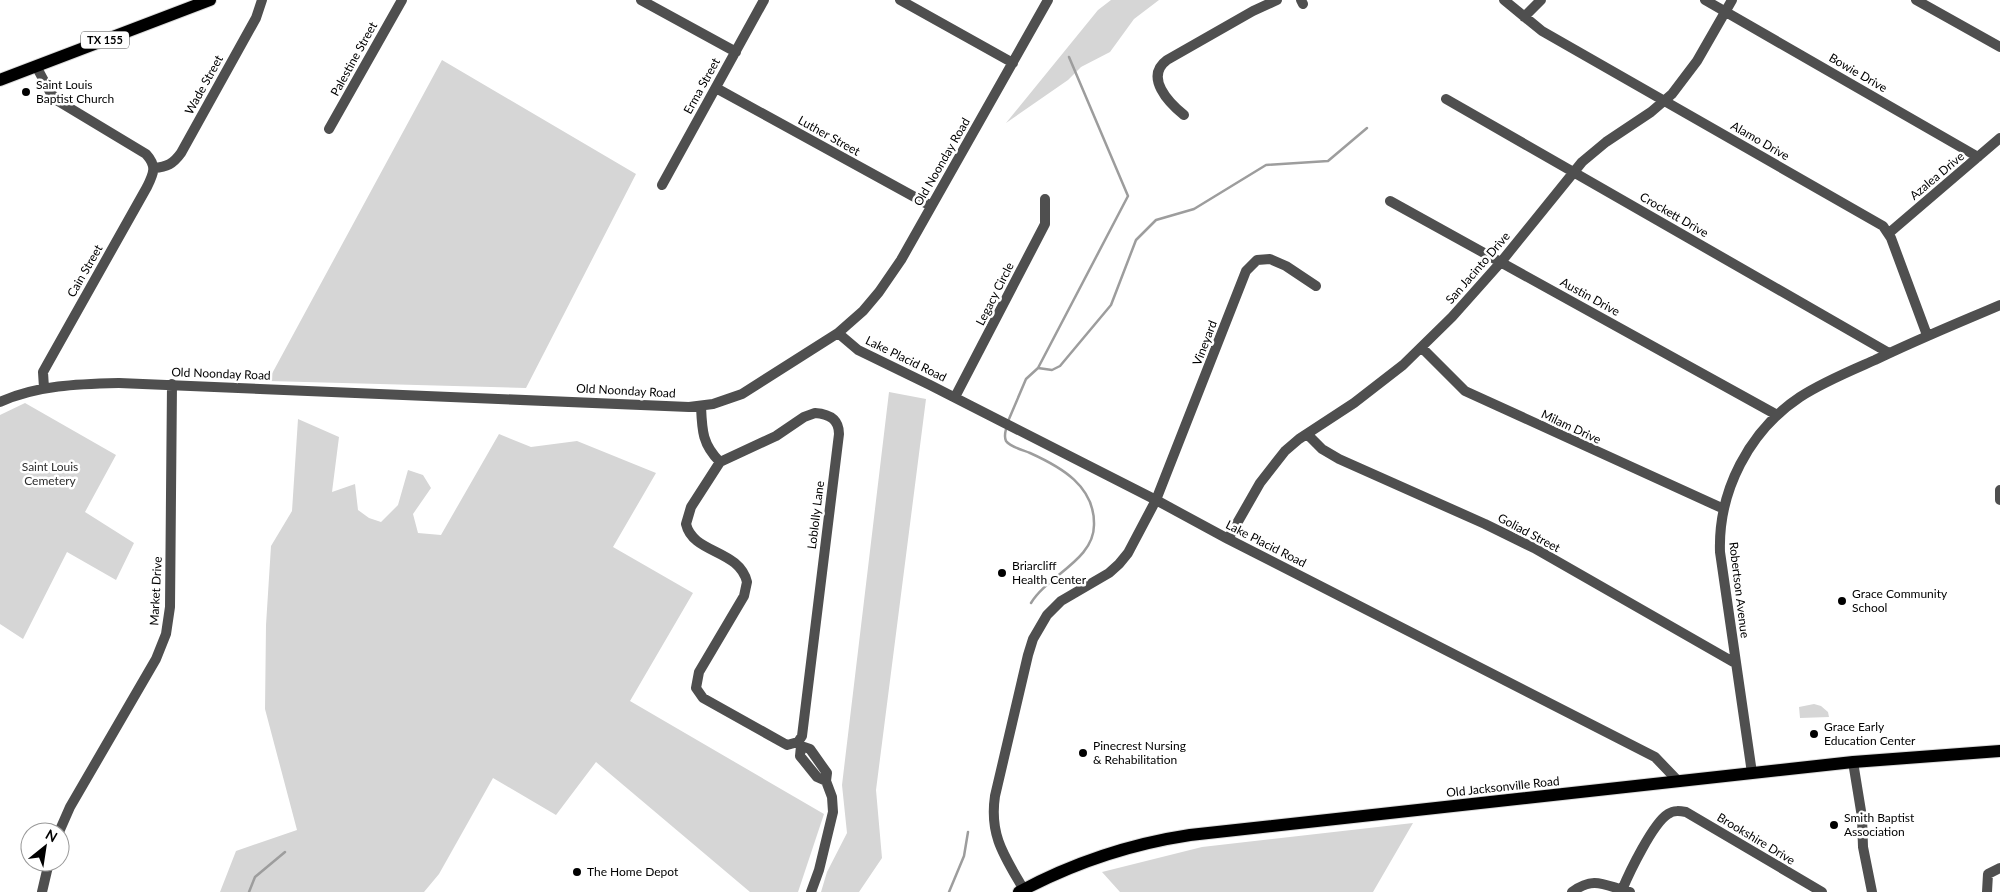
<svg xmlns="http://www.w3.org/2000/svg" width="2000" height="892" font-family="Lato,sans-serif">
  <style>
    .green { fill: #d6d6d6 }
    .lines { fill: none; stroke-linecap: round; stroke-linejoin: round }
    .stream { stroke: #9d9d9d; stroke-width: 2.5 }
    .major-casing { stroke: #dbdbdb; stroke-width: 14 }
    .minor { stroke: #4f4f4f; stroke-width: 10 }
    .major { stroke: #000; stroke-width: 12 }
    .poi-dot { fill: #000; stroke: #fff; stroke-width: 2 }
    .labels { text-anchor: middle; stroke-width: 5; stroke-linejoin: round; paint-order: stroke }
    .shield { fill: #fff; stroke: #4c4c4c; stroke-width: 1 }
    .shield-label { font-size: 11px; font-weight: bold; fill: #000 }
    .street-label { font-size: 12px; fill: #000; stroke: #fff }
    .poi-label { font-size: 12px; fill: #000; stroke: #fff; text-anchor: start }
    .park-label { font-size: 12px; fill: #2d2d2d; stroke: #fff }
  </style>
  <rect width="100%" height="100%" fill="#fff"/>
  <path class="green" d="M1111,0H1159L1134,19L1110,52L1081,67L1068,80L1006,123L1098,10Z
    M442,60L636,174L526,388L268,381Z
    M889,392L926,399L876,790L882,858L859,892H821L827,872L847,833L842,785Z
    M25,403L116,455L85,512L134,543L116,580L67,552L23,639L0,624V415Z
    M298,419L339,437L332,492L355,484L358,510L369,518L381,522L398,505L408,470L423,475L431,488L413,514L418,533L441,535L499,434L531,447L577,441L656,473L613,547L693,593L630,701L824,814L798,892H750L596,762L556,815L493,778L439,874L424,892H220L236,851L297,830L265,709L266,625L271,546L292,511Z
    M1814,704L1821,706L1828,712L1829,717L1800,718L1799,707Z
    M1413,823L1373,892H1120L1102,872L1202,847Z"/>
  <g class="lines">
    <path class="stream" d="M1038,368L1052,370L1060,366L1111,305L1136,240L1156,220L1194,209L1266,165L1328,161L1367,128
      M1009,419L1026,379L1038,368L1128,196L1069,57
      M1006,429C1005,433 1004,437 1006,441C1010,447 1023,450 1030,453C1061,467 1095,486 1094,525C1094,560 1048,575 1031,603
      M249,892L255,877L285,852
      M949,892L964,856L968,832"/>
    <defs>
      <path id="major" d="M0,80L210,0
        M1019,892C1073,863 1130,844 1190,835L1853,762L2000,751"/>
    </defs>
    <use href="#major" class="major-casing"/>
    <path class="minor" d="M641,0L736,52
      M900,0L1013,63
      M1301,0L1303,4
      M1504,0L1542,31L1883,226L1891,238L1927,335
      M1705,0L1978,157
      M1916,0L2000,47
      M1524,17L1541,0
      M36,66L50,92L58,101L146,154C157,166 154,173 147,187L48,363L43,372L44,388
      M716,88L931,206
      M1446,99L1889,353
      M1184,115C1169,103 1144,77 1167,60L1253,11L1277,0
      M329,129L402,0
      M154,168C167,167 173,164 181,153L256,18L262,0
      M662,185L764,0
      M1390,201L1777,415
      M1889,233L2000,138
      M838,333L858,350L930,385L1156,500L1228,539L1655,757L1679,782
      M1422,348L1465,391L1724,509
      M955,397L1045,224V199
      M0,402C37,385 79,384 119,383L689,407L713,404L742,394L838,333L863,311L879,292L901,260L1048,0
      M701,406C702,430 702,444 720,462
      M815,413C829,414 839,419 839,434L802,736L798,742L787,745L703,698L696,688L699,672L744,596L747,582C739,549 693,554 686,524L691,507L720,462L776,436L804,417Z
      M1307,434L1322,449L1339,459L1485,524L1534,548L1735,663
      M2000,490V500
      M1228,539L1260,483L1285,451L1299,439L1354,403L1403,365L1452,317L1501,262L1582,162L1606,142L1651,112L1672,94L1697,61L1732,0
      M798,742L801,746L800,756L817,777L826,781L827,773L810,749L801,746
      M1853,762L1862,817L1863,847L1872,892
      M1752,773L1720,552C1718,491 1749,431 1800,397C1823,382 1850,371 1875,360C1916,340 1958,323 2000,305
      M59,832L70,807L156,659L166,634L170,607L172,384
      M1024,890C1005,857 989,836 995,796L1028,655L1033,639L1047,615L1061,601L1109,573L1119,564L1128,553L1156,500L1246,271L1257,260L1270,259L1286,266L1316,286
      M1622,890C1629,873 1653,823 1668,814C1674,810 1680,811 1686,812L1822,892
      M42,892L49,862
      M811,892L819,870L833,812L832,797L826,781
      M1572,892C1595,875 1605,886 1630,892
      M1987,892L1988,874L2000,868"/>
    <use href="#major" class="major"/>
  </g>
  <g class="poi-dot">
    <circle cx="26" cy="92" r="5"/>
    <circle cx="1002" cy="573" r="5"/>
    <circle cx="1842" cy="601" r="5"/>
    <circle cx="1814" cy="734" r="5"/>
    <circle cx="1083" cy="753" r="5"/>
    <circle cx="1834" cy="825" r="5"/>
    <circle cx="577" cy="872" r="5"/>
  </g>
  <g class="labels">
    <rect class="shield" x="81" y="31.5" width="48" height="17" rx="4"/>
    <g class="shield-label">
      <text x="105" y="44">TX 155</text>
    </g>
    <g class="street-label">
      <text transform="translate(354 59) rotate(-61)" y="4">Palestine Street</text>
      <text transform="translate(1858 73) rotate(30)" y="4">Bowie Drive</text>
      <text transform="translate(204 85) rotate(-61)" y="4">Wade Street</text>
      <text transform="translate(702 86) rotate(-61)" y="4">Erma Street</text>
      <text transform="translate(829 136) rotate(29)" y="4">Luther Street</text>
      <text transform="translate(1760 141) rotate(30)" y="4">Alamo Drive</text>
      <text transform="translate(942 162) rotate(-60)" y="4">Old Noonday Road</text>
      <text transform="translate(1937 176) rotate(-40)" y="4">Azalea Drive</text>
      <text transform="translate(1674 215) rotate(30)" y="4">Crockett Drive</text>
      <text transform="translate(1478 268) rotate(-49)" y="4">San Jacinto Drive</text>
      <text transform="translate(85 271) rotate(-60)" y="4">Cain Street</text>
      <text transform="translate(995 294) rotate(-63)" y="4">Legacy Circle</text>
      <text transform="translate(1590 297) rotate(29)" y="4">Austin Drive</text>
      <text transform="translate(1205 343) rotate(-69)" y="4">Vineyard</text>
      <text transform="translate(906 359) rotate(26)" y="4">Lake Placid Road</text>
      <text transform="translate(221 374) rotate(2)" y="4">Old Noonday Road</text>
      <text transform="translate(626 391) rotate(3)" y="4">Old Noonday Road</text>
      <text transform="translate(1571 427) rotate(25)" y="4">Milam Drive</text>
      <text transform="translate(816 515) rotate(-83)" y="4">Loblolly Lane</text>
      <text transform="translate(1529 533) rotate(28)" y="4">Goliad Street</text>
      <text transform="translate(1266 544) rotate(27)" y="4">Lake Placid Road</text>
      <text transform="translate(1739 590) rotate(83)" y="4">Robertson Avenue</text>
      <text transform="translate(156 591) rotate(-87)" y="4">Market Drive</text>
      <text transform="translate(1503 787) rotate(-6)" y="4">Old Jacksonville Road</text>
      <text transform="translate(1756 839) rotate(31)" y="4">Brookshire Drive</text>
    </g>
    <g class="poi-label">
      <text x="36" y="89">Saint Louis<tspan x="36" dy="14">Baptist Church</tspan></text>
      <text x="1012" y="570">Briarcliff<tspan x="1012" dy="14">Health Center</tspan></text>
      <text x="1852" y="598">Grace Community<tspan x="1852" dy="14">School</tspan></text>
      <text x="1824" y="731">Grace Early<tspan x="1824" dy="14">Education Center</tspan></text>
      <text x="1093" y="750">Pinecrest Nursing<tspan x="1093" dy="14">&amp; Rehabilitation</tspan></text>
      <text x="1844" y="822">Smith Baptist<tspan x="1844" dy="14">Association</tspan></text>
      <text x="587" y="876">The Home Depot</text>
    </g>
    <g class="park-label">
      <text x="50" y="471">Saint Louis<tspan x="50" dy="14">Cemetery</tspan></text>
    </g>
  </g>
  <g transform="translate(45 847) rotate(30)"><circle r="24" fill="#ffffff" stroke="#999999"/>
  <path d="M0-4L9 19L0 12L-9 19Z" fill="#000000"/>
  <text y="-8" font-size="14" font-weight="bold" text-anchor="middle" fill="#000000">N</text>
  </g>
</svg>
